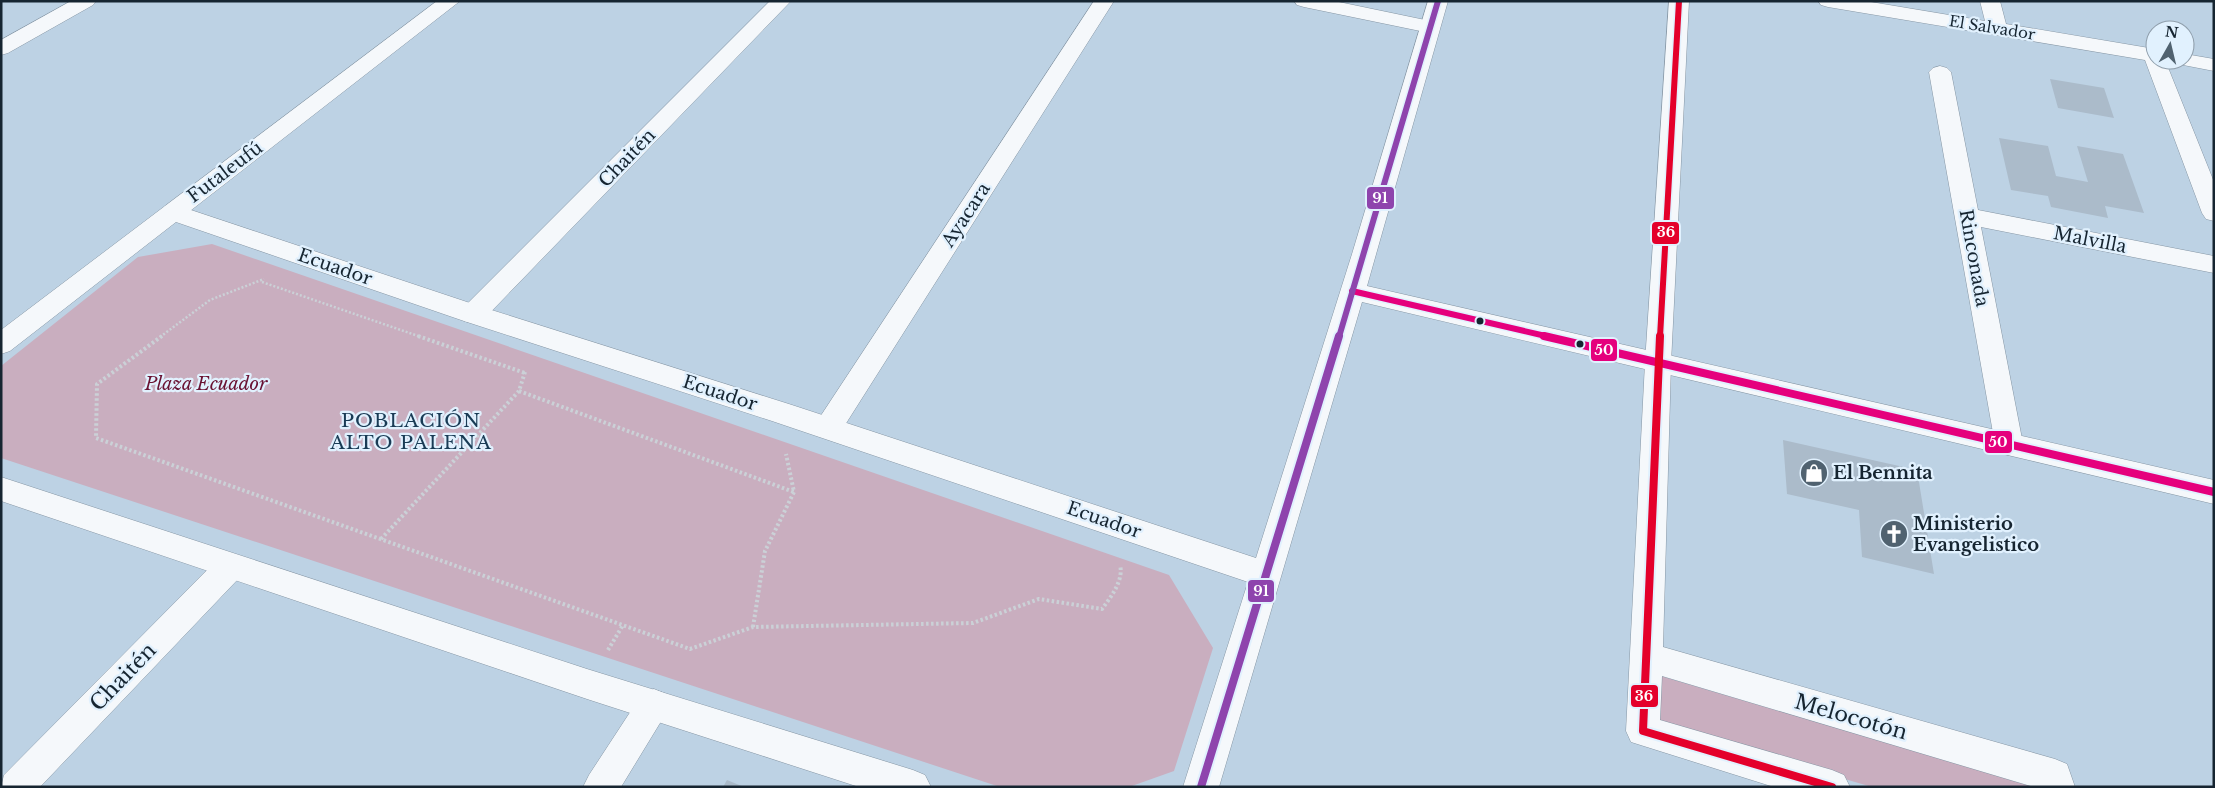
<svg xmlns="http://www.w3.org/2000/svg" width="2215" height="788" font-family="'Libre Baskerville',serif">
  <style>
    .green { fill: #c9aebf }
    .building { fill: #abbbca }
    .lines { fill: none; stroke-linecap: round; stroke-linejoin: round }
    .minor-casing { stroke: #8696a4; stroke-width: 1 }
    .tertiary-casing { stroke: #8696a4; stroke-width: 1 }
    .path-far1 { stroke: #cbd1d7; stroke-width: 2.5; stroke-dasharray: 2 2; stroke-linecap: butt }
    .path { stroke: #cbd1d7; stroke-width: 4; stroke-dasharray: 2.5 2.5; stroke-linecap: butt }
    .minor { fill: #f5f8fb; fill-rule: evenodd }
    .tertiary { fill: #f5f8fb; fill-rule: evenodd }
    .bus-1-far1-casing { stroke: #e1f1fe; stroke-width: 9 }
    .bus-1-casing { stroke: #e1f1fe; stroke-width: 12 }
    .bus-2-far1-casing { stroke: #e1f1fe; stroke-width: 9 }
    .bus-2-casing { stroke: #e1f1fe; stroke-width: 12 }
    .bus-3-far1-casing { stroke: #e1f1fe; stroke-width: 9 }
    .bus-3-casing { stroke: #e1f1fe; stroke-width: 12 }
    .bus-1-far1 { stroke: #e5007d; stroke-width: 6 }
    .bus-1 { stroke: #e5007d; stroke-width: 8 }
    .bus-2-far1 { stroke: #e4002b; stroke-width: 6 }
    .bus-2 { stroke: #e4002b; stroke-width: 8 }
    .bus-3-far1 { stroke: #8e44ad; stroke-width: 6 }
    .bus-3 { stroke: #8e44ad; stroke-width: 8 }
    .bus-dot { fill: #162531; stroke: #e1f1fe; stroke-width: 2 }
    .labels { text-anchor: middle; stroke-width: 4.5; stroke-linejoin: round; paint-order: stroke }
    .far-street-label { font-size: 15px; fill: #162531; stroke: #e1f1fe }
    .street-label { font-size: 18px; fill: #162531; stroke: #e1f1fe }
    .park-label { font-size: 18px; font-style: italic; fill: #691132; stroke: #e1f1fe }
    .poi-label { font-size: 18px; font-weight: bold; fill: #162531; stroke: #e1f1fe; text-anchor: start }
    .neighbourhood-label { font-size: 19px; letter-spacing: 1px; fill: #193b55; stroke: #e1f1fe }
    .near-street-label { font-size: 21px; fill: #162531; stroke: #e1f1fe }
    .line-badge { stroke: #e1f1fe; stroke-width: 2 }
    .badge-label { font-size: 14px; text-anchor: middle; font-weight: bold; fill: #fff }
  </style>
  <rect width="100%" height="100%" fill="#bdd2e4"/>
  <path class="green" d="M212,244L1169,575L1213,648L1174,771L1129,787H1000L1,458V366L138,257Z
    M1661,676L2037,787H1872L1658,724Z"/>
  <path class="building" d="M2050,79L2104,88L2114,118L2058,108Z
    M1999,138L2048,146L2056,176L2088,182L2077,146L2123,154L2144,213L2105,206L2108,218L2051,207L2048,196L2011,190Z
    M1783,440L1917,470L1934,574L1862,557L1859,510L1787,494Z
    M727,780L744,787H723Z"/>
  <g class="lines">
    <defs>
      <path id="minor" d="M437,1H460L181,218L173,220L165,218L161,212L165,206Z
        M770,1H791L482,321L473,323L464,321L460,314L464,307Z
        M1094,1H1114L838,436L828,439L818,436L814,428L818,420Z
        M1294,1H1334L1430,21L1437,23L1440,27L1437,31L1430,33L1304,7L1297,5Z
        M1669,1H1689L1671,363L1663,647L2055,759L2067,764L2075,787H2034L1662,676L1660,720L1832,770L1844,775L1850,787H1774L1631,742L1626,731L1645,363Z
        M1818,1H1865L1985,21L1980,1H2000L2006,24L2155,49V60H2165L2214,182V221L2206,219L2202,213L2145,60L1828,7L1821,5Z
        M2185,54L2214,59V71L2178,64L2175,60H2185Z
        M1940,66L1947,68L1951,72L1978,210L2214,256V273L1981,227L2023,444L2019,452L2009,455L1999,452L1995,444L1929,72L1933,68Z
        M230,554L241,558L245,567L241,576L40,787H1L4,775L219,558Z
        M654,689L666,694L671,705L621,787H583L589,775L642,694Z"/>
      <path id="tertiary" d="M71,1H96L93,5L8,53L1,55V40Z
        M1428,1H1448L1367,286L2214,480V504L1362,302L1219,787H1183L1248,582L772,421L464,321L176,222L10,351L1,354V330L165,206L173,204L482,307L792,405L1256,558L1352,254Z
        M1,477L587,669L913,770L925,775L931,787H859L587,699L1,501Z"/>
    </defs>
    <use href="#minor" class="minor-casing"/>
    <use href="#tertiary" class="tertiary-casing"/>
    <path class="path-far1" d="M262,282L421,337
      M160,337L210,300L264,279"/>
    <path class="path" d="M162,336L97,384L96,438L690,649L753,627L973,623L1039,599L1102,609C1111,597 1124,580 1120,565
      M418,336L525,373
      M519,391L794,492
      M381,539L519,391L525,372
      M753,627L765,551L794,492L786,454
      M608,650L623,625"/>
    <use href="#minor" class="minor"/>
    <use href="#tertiary" class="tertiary"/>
    <defs>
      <path id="bus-1-far1" d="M1352,291L1550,337"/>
      <path id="bus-1" d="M1544,336L2214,492"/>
      <path id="bus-2-far1" d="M1660,337L1679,1"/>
      <path id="bus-2" d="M1660,336L1643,731L1832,787"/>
      <path id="bus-3-far1" d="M1339,337L1438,1"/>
      <path id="bus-3" d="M1201,787L1339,336"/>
    </defs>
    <use href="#bus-1-far1" class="bus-1-far1-casing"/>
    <use href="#bus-1" class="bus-1-casing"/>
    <use href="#bus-2-far1" class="bus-2-far1-casing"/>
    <use href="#bus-2" class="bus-2-casing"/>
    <use href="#bus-3-far1" class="bus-3-far1-casing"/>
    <use href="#bus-3" class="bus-3-casing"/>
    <use href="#bus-1-far1" class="bus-1-far1"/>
    <use href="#bus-1" class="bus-1"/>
    <use href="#bus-2-far1" class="bus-2-far1"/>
    <use href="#bus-2" class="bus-2"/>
    <use href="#bus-3-far1" class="bus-3-far1"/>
    <use href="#bus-3" class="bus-3"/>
  </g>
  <defs>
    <symbol id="shop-disc" viewBox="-11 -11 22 22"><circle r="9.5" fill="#506270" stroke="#e1f1fe"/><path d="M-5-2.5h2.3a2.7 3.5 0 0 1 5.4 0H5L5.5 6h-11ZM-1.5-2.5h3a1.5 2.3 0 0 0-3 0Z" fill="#fff"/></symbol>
    <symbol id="church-disc" viewBox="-11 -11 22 22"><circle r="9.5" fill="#506270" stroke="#e1f1fe"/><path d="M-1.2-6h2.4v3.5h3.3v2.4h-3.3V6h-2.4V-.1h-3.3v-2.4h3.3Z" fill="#fff"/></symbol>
  </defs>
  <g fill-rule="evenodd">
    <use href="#shop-disc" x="1798" y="457" width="32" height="32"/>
    <use href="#church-disc" x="1878" y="518" width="32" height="32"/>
  </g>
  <g class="bus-dot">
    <circle cx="1480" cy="321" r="4.5"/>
    <circle cx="1580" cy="344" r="4.5"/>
  </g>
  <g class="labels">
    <g class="far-street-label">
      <text transform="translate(1992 28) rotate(9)" y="5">El Salvador</text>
    </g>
    <g class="street-label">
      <text transform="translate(627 158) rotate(-46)" y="6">Chaitén</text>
      <text transform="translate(225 172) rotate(-37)" y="6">Futaleufú</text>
      <text transform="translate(966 215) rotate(-57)" y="6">Ayacara</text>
      <text transform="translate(2090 240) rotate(11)" y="6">Malvilla</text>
      <text transform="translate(1974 258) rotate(80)" y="6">Rinconada</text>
      <text transform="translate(335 267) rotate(19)" y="6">Ecuador</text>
      <text transform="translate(720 393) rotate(18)" y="6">Ecuador</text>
      <text transform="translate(1104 520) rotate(19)" y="6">Ecuador</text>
    </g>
    <g class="park-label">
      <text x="206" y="390">Plaza Ecuador</text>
    </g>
    <g class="poi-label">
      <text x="1833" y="479">El Bennita</text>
      <text x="1913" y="530">Ministerio<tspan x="1913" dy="21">Evangelistico</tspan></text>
    </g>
    <g class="neighbourhood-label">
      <text x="411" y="427">POBLACIÓN<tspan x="411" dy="22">ALTO PALENA</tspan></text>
    </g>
    <g class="near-street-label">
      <text transform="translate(123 677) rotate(-46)" y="7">Chaitén</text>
      <text transform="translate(1851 717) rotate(16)" y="7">Melocotón</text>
    </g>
  </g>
  <g class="line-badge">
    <rect x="1366" y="186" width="29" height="24" rx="5" fill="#8e44ad"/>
    <rect x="1651" y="221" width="29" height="24" rx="5" fill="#e4002b"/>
    <rect x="1590" y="338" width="28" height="24" rx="5" fill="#e5007d"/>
    <rect x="1984" y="430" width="29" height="24" rx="5" fill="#e5007d"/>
    <rect x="1247" y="579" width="28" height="24" rx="5" fill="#8e44ad"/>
    <rect x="1630" y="684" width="29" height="24" rx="5" fill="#e4002b"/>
  </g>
  <g class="badge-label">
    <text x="1380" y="203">91</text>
    <text x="1666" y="237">36</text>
    <text x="1604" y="355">50</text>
    <text x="1998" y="447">50</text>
    <text x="1261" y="596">91</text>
    <text x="1644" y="701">36</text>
  </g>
  <rect width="2215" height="788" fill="none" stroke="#162531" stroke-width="5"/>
  <g transform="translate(2170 45) rotate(8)"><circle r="24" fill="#e1f1fe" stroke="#909fac"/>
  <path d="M0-4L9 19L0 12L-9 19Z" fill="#506270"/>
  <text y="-8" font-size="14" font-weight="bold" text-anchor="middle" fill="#162531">N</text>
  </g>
</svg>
